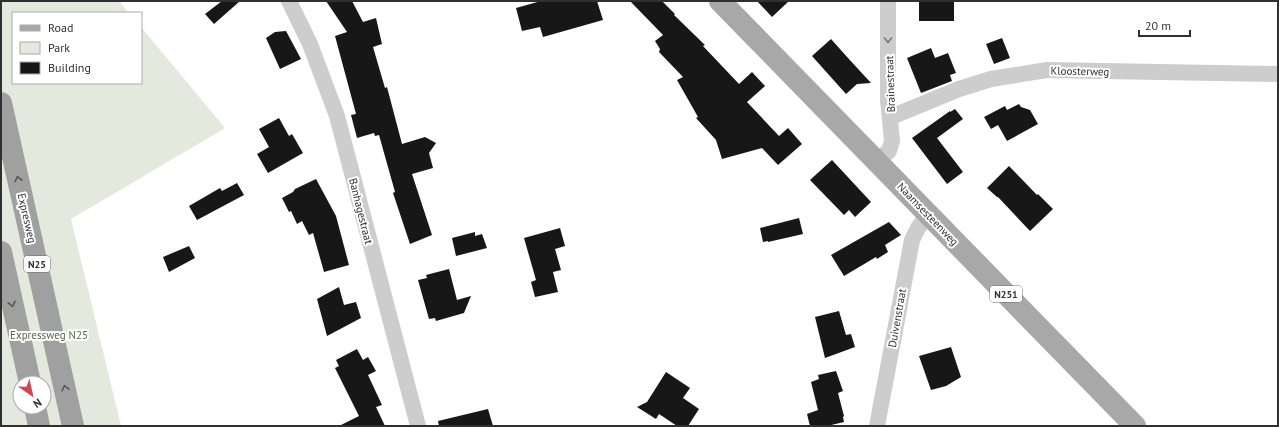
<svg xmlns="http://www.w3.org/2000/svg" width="1279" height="427" font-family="'PT Sans',sans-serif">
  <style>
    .green { fill: #e3e9dd; fill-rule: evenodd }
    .building { fill: #171717 }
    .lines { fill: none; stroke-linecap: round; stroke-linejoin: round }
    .minor { stroke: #cdcdcd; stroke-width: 16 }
    .primary { stroke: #a8a8a8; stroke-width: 22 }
    .trunk { stroke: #a0a0a0; stroke-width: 22 }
    .oneway { stroke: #777 }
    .oneway2 { stroke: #575757 }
    .labels { text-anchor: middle; stroke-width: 4; stroke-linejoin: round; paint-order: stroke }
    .shield { fill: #fff; stroke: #6e6e6e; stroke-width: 1 }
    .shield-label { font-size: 10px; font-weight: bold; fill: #303030 }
    .street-label { font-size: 11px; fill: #303030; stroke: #fff }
    .park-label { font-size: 11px; fill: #536842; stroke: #fff }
  </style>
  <rect width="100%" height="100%" fill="#fff"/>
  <path class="green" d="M1,1H119L129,13H13V83H141V27L225,128L71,219L121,426H1ZM20,383H44V407H20Z"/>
  <path class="building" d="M222,1H240L214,24L205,14Z
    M326,1H352L363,22L376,18L382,44L373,47L385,88L387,87L402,144L425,137L436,143L429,153L433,168L412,174L432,235L410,244L393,193L395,192L379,135L375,136L374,133L357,138L351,115L356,114L335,36L347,32Z
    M541,1H597L603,20L543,37L540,27L522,31L516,8Z
    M630,1H662L675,14L674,15L705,45L703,46L739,84L752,72L765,86L747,102L779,136L788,128L802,144L778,165L762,148L722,159L716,140L696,118L698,117L677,80L683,77L659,52L660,49L655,41L663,35Z
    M757,1H789L772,17Z
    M919,1H954V21H919Z
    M286,31L301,59L280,69L266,38L275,32Z
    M1002,38L1010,58L994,64L986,44Z
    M831,39L848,58L871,83L857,84L846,94L812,56Z
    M931,48L935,58L948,53L956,73L950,75L952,81L921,93L907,58Z
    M1019,104L1021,107L1030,110L1038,124L1007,141L998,125L991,129L984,117L1005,106L1007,110Z
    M955,109L963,119L937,138L963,172L947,184L912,138L950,111V112Z
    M279,118L289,136L292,134L303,153L268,173L257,154L269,147L259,129Z
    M832,160L871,202L855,217L849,210L844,215L810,180Z
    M1009,166L1037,195L1038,194L1053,209L1030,231L998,197H997L987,188Z
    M316,179L336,216L349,265L324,272L313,233L309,235L302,221L297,224L291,211L289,212L282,198L293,192L295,189Z
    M237,183L244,195L197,220L189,206L220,188L222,191Z
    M799,218L803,234L768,242V241L763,242L760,228Z
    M889,222L901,235L885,245L888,252L877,259L876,257L844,276L831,255Z
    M560,228L565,246L555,249L561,270L553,272L558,292L535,297L531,282L536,280L524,238Z
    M475,232V236L482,234L487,248L456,256L452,238Z
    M189,246L195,258L169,272L163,257Z
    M449,269L457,300L471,296L464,313L436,321L435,318L429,319L418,280L427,278L426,275Z
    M339,287L344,305L356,302L361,318L327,336L317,299Z
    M839,311L846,335L851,334L855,347L825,358L815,317Z
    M951,347L961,377L946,386L931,390L919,356Z
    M357,349L363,360L368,357L376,371L368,375L382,405L376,407L385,426H339L359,416L335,368L339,366L336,360Z
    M836,371L843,391L838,393L844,416L843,417L844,422L827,426H810L807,414L818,410L811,382L819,379L818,375Z
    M666,372L690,388L683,398L699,409L688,426H677L659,414L656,419L637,407L647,402Z
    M488,409L493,426H439L438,421Z"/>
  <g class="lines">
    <path class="minor" d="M289,1L310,44L337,116L418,426
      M891,117L959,89L991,79L1047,70L1278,74
      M877,161L889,151L892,141L888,100V1
      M877,426L912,240L918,228L928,214"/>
    <path class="primary" d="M720,1L1135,426"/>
    <path class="trunk" d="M1,103L73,426
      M1,252L30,383
      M35,407L39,426"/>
  </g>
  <defs><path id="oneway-chevron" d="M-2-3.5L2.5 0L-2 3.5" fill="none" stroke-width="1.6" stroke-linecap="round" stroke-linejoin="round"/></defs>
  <use class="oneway" href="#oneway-chevron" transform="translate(888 40) rotate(90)"/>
  <g class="oneway2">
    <use href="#oneway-chevron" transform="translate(18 179) rotate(-103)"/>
    <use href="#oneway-chevron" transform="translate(12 304) rotate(78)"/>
    <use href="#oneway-chevron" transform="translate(65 388) rotate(-103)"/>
  </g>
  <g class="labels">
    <g class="shield">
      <rect x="24" y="256" width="26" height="16" rx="3"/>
      <rect x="990" y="286" width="32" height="16" rx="3"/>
    </g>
    <g class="shield-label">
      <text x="37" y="268">N25</text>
      <text x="1006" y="298">N251</text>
    </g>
    <g class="street-label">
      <text transform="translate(1080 71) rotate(1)" y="4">Kloosterweg</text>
      <text transform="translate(890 84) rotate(-92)" y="4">Brainestraat</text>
      <text transform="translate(361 211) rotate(76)" y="4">Banhagestraat</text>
      <text transform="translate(928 214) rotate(46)" y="4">Naamsesteenweg</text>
      <text transform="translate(27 218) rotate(77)" y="4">Expresweg</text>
      <text transform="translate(897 318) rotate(-80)" y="4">Duivenstraat</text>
    </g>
    <g class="park-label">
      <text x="49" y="339">Expressweg N25</text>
    </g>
  </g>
  <rect width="1279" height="427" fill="none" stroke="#303030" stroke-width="4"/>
  <rect x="12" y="12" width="130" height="72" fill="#ffffff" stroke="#acacac"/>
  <rect x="20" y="25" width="20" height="6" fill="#a8a8a8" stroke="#acacac"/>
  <text x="48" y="32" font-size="12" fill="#303030">Road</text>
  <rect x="20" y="42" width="20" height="12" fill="#e3e9dd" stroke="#acacac"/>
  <text x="48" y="52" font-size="12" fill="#303030">Park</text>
  <rect x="20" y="62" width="20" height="12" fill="#171717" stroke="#acacac"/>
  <text x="48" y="72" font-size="12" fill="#303030">Building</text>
  <g transform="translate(32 395) rotate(146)"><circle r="19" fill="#ffffff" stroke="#acacac"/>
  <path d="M0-3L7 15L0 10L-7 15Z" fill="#d34750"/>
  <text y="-6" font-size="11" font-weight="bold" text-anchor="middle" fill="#303030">N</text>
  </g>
  <path d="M1139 30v6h51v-6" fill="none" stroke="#303030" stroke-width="2"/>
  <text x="1145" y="30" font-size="12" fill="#303030" stroke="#ffffff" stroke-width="3" paint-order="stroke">20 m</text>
</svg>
